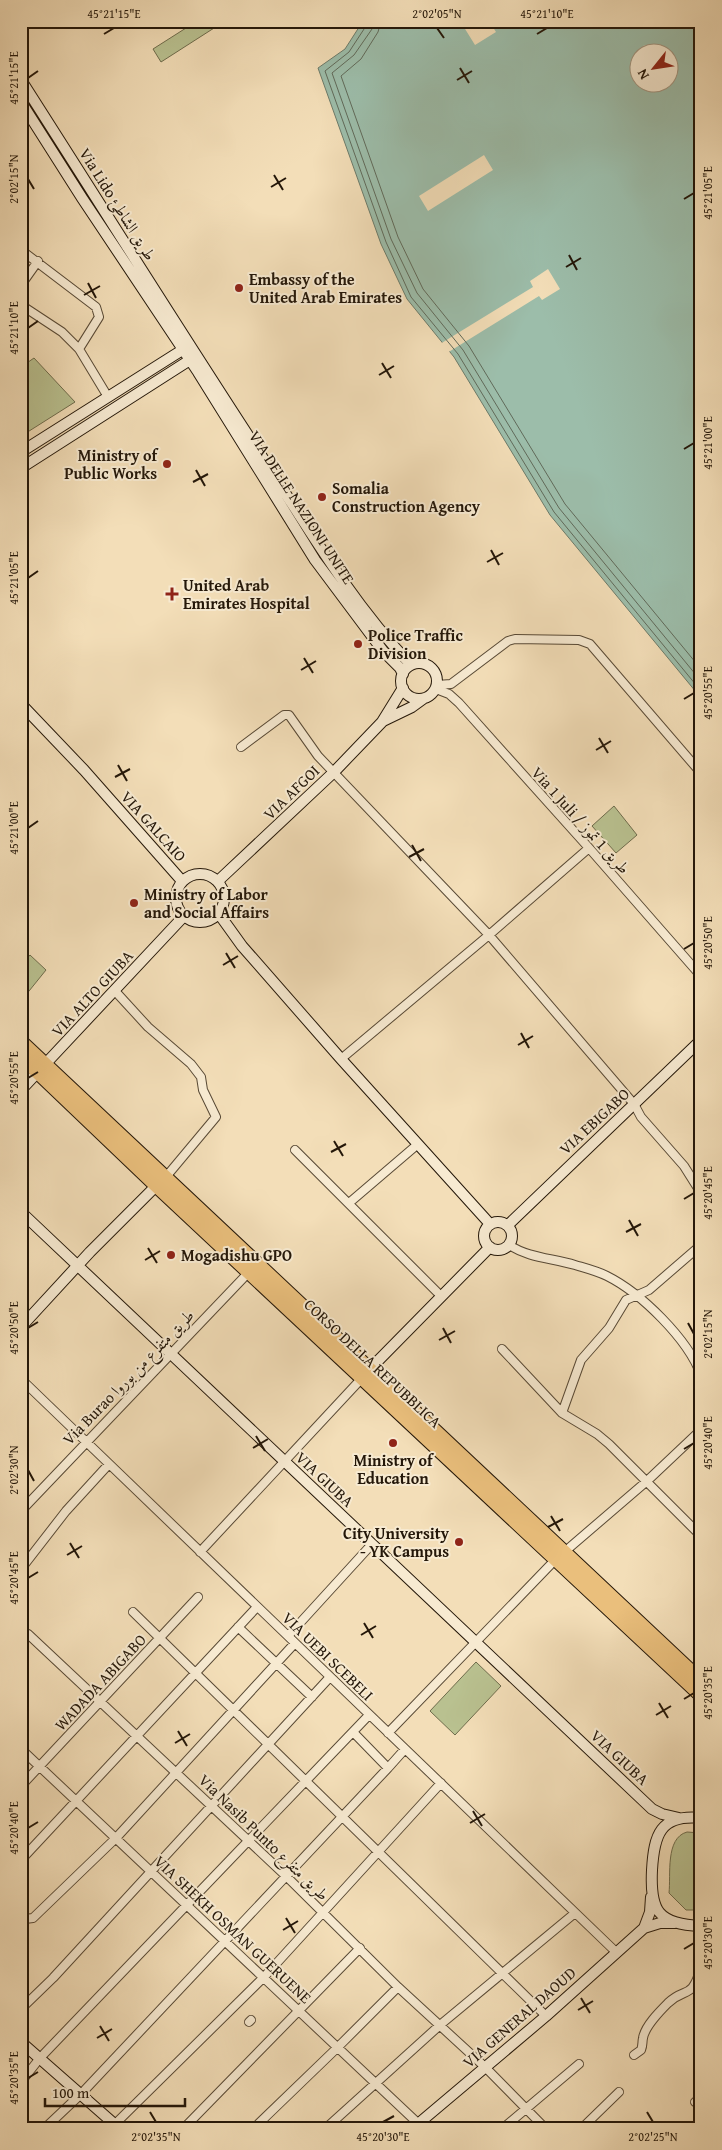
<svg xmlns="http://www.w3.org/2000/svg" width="722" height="2150" font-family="'Gentium Book Plus',Amiri,serif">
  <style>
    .green { fill: #b9c190; stroke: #6e6c4c }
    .water { fill: #9cbdaa; stroke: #6c7b6a; fill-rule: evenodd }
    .pier { fill: #f3deb8 }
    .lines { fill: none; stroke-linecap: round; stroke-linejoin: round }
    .shore { stroke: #606a5a; stroke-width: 1 }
    .street-casing { stroke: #584935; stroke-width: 10 }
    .secondary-casing { stroke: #241709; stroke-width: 12 }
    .highway-casing { stroke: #241709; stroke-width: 16 }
    .street { stroke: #f7ead1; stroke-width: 8 }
    .secondary { stroke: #f7ead1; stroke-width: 10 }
    .highway { stroke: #eabf7c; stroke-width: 14 }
    .ticks { fill: none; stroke: #241709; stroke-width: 2 }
    .poi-dot { fill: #8f2418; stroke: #f7ead1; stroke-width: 2 }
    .labels { text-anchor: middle; stroke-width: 4; stroke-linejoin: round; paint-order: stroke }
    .street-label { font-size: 16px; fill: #241709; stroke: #f7ead1 }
    .poi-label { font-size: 16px; font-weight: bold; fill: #241709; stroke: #f7ead1; text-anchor: start }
    .neatline { fill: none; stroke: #241709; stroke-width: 2 }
    .ticks-label { font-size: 12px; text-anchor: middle; fill: #241709 }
  </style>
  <rect width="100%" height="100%" fill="#f3deb8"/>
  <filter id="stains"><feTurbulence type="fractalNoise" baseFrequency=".004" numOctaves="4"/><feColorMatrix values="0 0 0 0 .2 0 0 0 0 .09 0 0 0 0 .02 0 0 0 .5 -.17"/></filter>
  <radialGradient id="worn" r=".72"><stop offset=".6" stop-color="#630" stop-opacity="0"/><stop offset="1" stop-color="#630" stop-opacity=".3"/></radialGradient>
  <path class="green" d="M197,21H225L161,62L153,49Z
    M34,358L75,402L26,433L21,428V367Z
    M614,806L637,835L616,853L592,826Z
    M30,955L46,970L25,996L21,992V965Z
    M476,1662L501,1686L455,1735L430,1711Z
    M687,1832L701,1833V1910H686L669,1893C671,1875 665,1838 687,1832Z"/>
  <path class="water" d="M363,21H701V698L550,515L454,357L407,299L381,244L318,68L345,49ZM640,52H670V82H640Z"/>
  <path class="pier" d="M466,21H489L496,32L475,45L462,24Z
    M484,155L493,170L428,211L419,196Z
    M548,269L560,289L542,300L539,296L447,353L440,344L533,287L530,281Z"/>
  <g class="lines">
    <path class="shore" d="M367,21L366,26L349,52L325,71L386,242L411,297L458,354L554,512L701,691
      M373,21L372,29L354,55L332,73L391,239L417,293L463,350L559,508L701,681
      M381,21L378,32L361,59L341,76L398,237L423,289L469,346L565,504L701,669"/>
    <defs>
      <path id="street" d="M21,250L96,307L99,317L79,349
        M21,285L38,261
        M21,305L62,332L79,349L108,397
        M437,685L451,684L508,641L515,639L579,640L590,644L701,773
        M436,689L449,694L459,703L589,848L701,976
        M241,747L284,715H289L318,756L489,935L634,1104L641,1117L684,1166L701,1193
        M115,991L148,1027L191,1064L201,1077L203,1090L216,1117L165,1178
        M341,1059L489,935L589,848
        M295,1150L441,1296
        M349,1203L418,1144
        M509,1245C529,1258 552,1258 575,1265C585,1268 597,1271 607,1276C641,1293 688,1339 701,1375
        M502,1349L562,1413L597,1434L609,1444L701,1536
        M21,1379L616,1952
        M562,1413L581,1360L609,1328L626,1300L649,1290L701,1245
        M21,1511L250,1271
        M200,1552L363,1377
        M21,1569L66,1511L109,1464
        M133,1612L546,2016
        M238,1627L312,1697
        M21,1634H28L285,1875L398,1987L485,2067L546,2129
        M288,1636L372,1544
        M353,1732L388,1768L405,1749
        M388,1733L555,1560L647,1481L701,1430
        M21,1749L424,2129
        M21,1786L198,1597
        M21,1860L257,1607
        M21,1916L25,1919L33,1918L116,1838L295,1643
        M21,2009L53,1978L330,1677
        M249,2022L251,2020
        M634,2055L641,2050C643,2045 642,2043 643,2038C645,2026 659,2012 668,2003C686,1986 691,2001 701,1968
        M21,2082L40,2058L369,1715
        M695,2102L701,2097
        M44,2129L81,2094L388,1768
        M110,2129L264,1977L441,1783
        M183,2129L360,1948
        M253,2129L338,2047L398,1987
        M325,2129L440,2025L575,1913
        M502,2129L579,2064
        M581,2129L619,2092"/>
      <path id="secondary" d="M21,80C99,202 176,325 255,446C304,521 349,600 411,665
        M21,102L82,198L198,372L315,560L383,651L400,668L403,674
        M21,452L187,347
        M21,468L193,358
        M401 681a18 18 0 1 1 36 0a18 18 0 1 1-36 0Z
        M21,704L84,770L182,881
        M383,721L412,707L423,699
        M176 898a24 24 0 1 1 48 0a24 24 0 1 1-48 0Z
        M218,881L334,772L382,722L403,688
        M219,914L242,946L341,1059L490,1224
        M21,1090L184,916
        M21,1212L652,1809L662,1814L679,1818
        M484 1236a14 14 0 1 1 28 0a14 14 0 1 1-28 0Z
        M508,1225L701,1040
        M21,1327L90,1252L160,1182
        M366,1373L490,1247
        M701,1818C660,1814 654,1835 652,1870C650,1911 658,1924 701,1926
        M644,1928L650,1912L651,1897
        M21,2042L120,2129
        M412,2129L546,2016L644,1928L660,1923H675"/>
      <path id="highway" d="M21,1042L701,1681
        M21,1056L157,1186L701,1695"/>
    </defs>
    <use href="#street" class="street-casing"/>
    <use href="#secondary" class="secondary-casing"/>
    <use href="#highway" class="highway-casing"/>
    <use href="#street" class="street"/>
    <use href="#secondary" class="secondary"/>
    <use href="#highway" class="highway"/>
  </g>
  <path class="ticks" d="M437,28L444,38M104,34L114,28M537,34L547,28M460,68L469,83M28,78L38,71M457,80L472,71M274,175L283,190M28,179L34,189M271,187L286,178M684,199L694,193M569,255L577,270M566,267L581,258M88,283L96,298M84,295L100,286M28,328L38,321M382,363L391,378M379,375L394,366M684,449L694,443M196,470L205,486M193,482L208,474M491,550L499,565M487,562L503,553M28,578L38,571M304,658L313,673M301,670L316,661M684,699L694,693M599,738L608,753M596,750L611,741M118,765L127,781M115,777L130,769M28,828L38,821M412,845L421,861M409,857L424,849M684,949L694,943M226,953L235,968M223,965L238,956M521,1033L529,1048M518,1045L533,1036M28,1078L38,1072M334,1141L343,1156M331,1152L346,1144M684,1199L694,1193M629,1220L638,1236M626,1232L641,1224M148,1248L157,1263M145,1260L160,1251M688,1323L694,1334M28,1328L38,1322M443,1328L451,1343M439,1340L455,1331M256,1436L265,1451M253,1448L268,1439M684,1449L694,1443M28,1470L34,1481M551,1516L560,1531M548,1527L563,1519M70,1543L79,1558M67,1555L82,1546M28,1578L38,1572M364,1623L373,1638M361,1635L376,1626M684,1699L694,1693M659,1703L668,1718M656,1715L671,1706M178,1731L187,1746M175,1743L190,1734M473,1811L482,1826M470,1823L485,1814M28,1828L38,1822M286,1918L295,1933M283,1930L298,1921M684,1949L694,1943M581,1998L590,2013M578,2010L593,2001M100,2026L109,2041M97,2038L112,2029M28,2078L38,2072M150,2112L156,2122M647,2112L653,2122M383,2122L394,2116"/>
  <g class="poi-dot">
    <circle cx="239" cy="288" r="5"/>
    <circle cx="167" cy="464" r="5"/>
    <circle cx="322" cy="497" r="5"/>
    <path d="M169.5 586.5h5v5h5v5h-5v5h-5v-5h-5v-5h5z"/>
    <circle cx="358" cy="644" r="5"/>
    <circle cx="134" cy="903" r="5"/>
    <circle cx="171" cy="1255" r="5"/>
    <circle cx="393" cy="1443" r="5"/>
    <circle cx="459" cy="1542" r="5"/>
  </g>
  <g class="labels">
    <g class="street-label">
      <text transform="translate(118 204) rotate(58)" y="6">Via Lido طريق الشاطئ</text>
      <text transform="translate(302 507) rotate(57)" y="6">VIA DELLE NAZIONI UNITE</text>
      <text transform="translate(291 792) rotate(-44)" y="6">VIA AFGOI</text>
      <text transform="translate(581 820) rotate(48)" y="6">Via 1 Juli / طريق 1 تموز</text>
      <text transform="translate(154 826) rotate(48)" y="6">VIA GALCAIO</text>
      <text transform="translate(92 993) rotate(-47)" y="6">VIA ALTO GIUBA</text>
      <text transform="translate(594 1121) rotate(-43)" y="6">VIA EBIGABO</text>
      <text transform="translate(373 1363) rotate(43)" y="6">CORSO DELLA REPUBBLICA</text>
      <text transform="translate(128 1377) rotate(-46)" y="6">Via Burao طريق متفرع من بوروا</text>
      <text transform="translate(325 1479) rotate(43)" y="6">VIA GIUBA</text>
      <text transform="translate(328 1656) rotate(44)" y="6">VIA UEBI SCEBELI</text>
      <text transform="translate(100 1682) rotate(-47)" y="6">WADADA ABIGABO</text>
      <text transform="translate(620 1757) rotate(43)" y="6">VIA GIUBA</text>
      <text transform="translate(264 1837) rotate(44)" y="6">Via Nasib Punto طريق متفرع</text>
      <text transform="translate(233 1929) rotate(43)" y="6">VIA SHEKH OSMAN GUERUENE</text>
      <text transform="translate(519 2017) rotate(-41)" y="6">VIA GENERAL DAOUD</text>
    </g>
    <g class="poi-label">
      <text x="249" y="285">Embassy of the<tspan x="249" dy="18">United Arab Emirates</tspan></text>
      <text x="157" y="461" text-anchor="end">Ministry of<tspan x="157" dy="18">Public Works</tspan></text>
      <text x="332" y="494">Somalia<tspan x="332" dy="18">Construction Agency</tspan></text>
      <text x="183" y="591">United Arab<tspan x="183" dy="18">Emirates Hospital</tspan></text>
      <text x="368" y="641">Police Traffic<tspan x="368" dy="18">Division</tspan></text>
      <text x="144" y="900">Ministry of Labor<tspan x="144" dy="18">and Social Affairs</tspan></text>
      <text x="181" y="1261">Mogadishu GPO</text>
      <text x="393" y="1466" text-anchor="middle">Ministry of<tspan x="393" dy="18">Education</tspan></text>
      <text x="449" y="1539" text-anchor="end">City University<tspan x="449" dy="18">- YK Campus</tspan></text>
    </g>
  </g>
  <rect width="722" height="2150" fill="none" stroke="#f3deb8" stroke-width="55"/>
  <g transform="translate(654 68) rotate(240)"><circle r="24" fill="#f7ead1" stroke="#a39681"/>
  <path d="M0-4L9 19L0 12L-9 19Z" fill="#8f2418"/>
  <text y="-8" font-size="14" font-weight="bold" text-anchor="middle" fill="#241709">N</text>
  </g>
  <path d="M45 2098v8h140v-8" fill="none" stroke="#241709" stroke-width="2.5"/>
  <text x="52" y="2098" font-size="15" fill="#241709" stroke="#f7ead1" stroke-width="4" paint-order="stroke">100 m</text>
  <rect x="28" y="28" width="666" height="2094" class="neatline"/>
  <g class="ticks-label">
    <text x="114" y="18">45°21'15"E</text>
    <text x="437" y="18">2°02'05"N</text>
    <text x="547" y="18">45°21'10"E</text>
    <text transform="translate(14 78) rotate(-90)" y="4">45°21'15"E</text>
    <text transform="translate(14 179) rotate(-90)" y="4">2°02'15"N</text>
    <text transform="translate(708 193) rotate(-90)" y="4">45°21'05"E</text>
    <text transform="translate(14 328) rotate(-90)" y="4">45°21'10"E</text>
    <text transform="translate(708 443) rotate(-90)" y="4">45°21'00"E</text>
    <text transform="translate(14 578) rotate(-90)" y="4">45°21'05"E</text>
    <text transform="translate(708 693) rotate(-90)" y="4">45°20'55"E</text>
    <text transform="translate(14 828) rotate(-90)" y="4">45°21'00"E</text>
    <text transform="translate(708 943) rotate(-90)" y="4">45°20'50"E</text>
    <text transform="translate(14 1078) rotate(-90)" y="4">45°20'55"E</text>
    <text transform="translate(708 1193) rotate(-90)" y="4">45°20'45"E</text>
    <text transform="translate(14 1328) rotate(-90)" y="4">45°20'50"E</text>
    <text transform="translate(708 1334) rotate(-90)" y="4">2°02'15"N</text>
    <text transform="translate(708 1443) rotate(-90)" y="4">45°20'40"E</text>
    <text transform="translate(14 1470) rotate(-90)" y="4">2°02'30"N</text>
    <text transform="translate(14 1578) rotate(-90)" y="4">45°20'45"E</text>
    <text transform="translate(708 1693) rotate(-90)" y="4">45°20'35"E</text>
    <text transform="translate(14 1828) rotate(-90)" y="4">45°20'40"E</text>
    <text transform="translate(708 1943) rotate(-90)" y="4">45°20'30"E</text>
    <text transform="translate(14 2078) rotate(-90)" y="4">45°20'35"E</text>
    <text x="156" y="2141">2°02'35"N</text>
    <text x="383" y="2141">45°20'30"E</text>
    <text x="653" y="2141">2°02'25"N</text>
  </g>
  <rect width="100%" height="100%" filter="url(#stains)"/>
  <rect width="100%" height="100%" fill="url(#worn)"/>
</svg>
